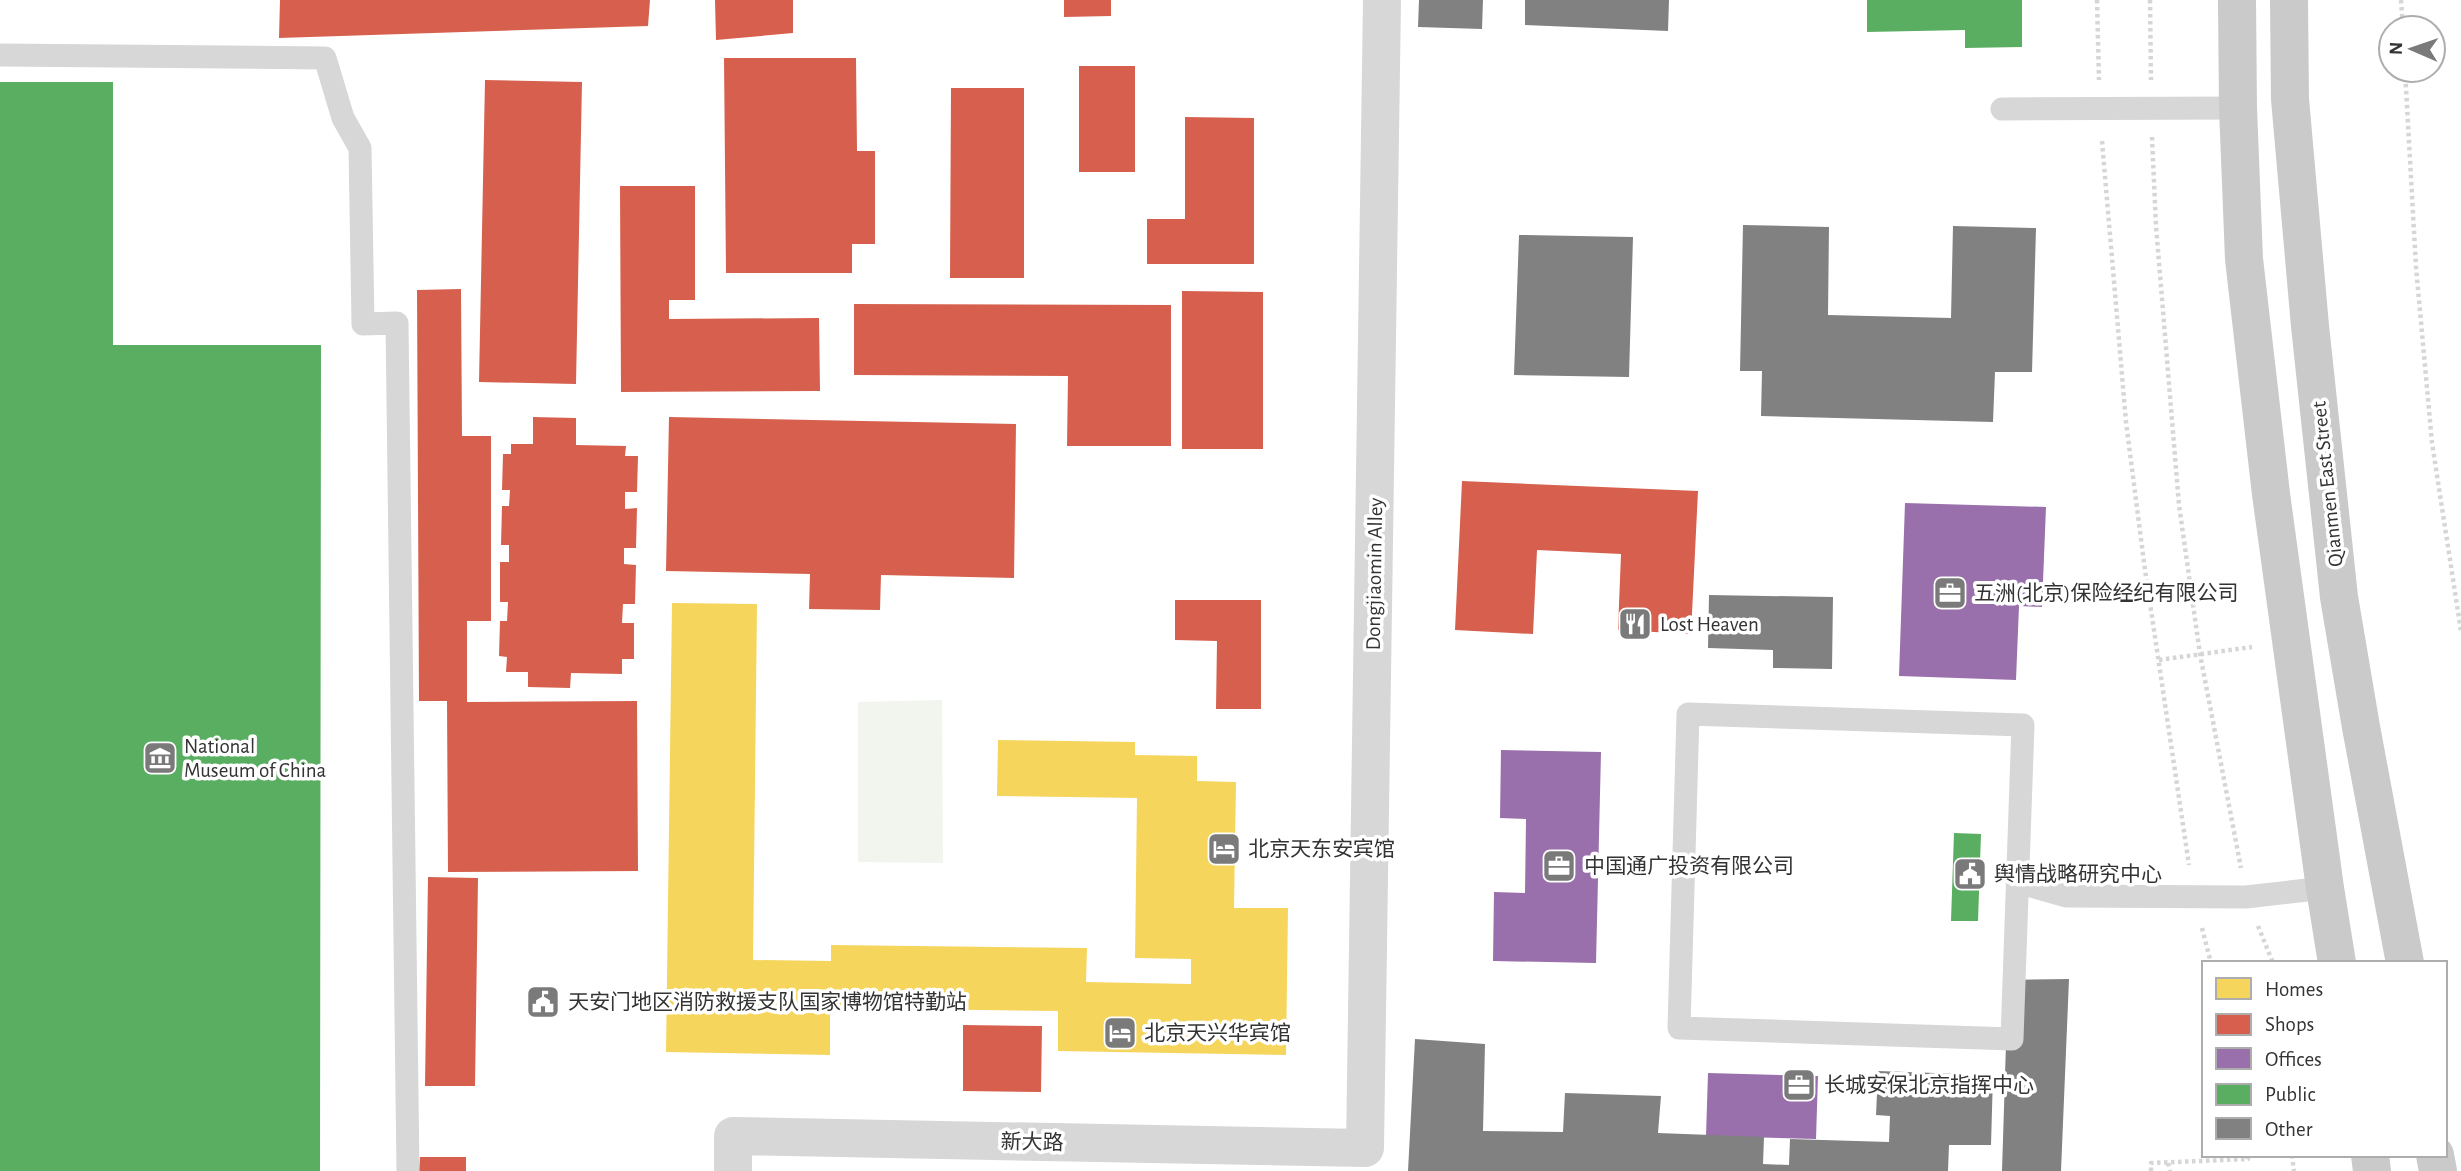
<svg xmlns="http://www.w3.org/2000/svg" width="2461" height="1171" font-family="'Alegreya Sans','Noto Sans SC',sans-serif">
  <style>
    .green { fill: #f1f5ed }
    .homes { fill: #f6d55c }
    .shops { fill: #d6604d }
    .offices { fill: #9970ab }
    .public { fill: #5aae61 }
    .building { fill: #818181 }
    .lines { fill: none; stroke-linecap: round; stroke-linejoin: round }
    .path { stroke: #d6d6d6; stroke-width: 4.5; stroke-dasharray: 3.5 3.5; stroke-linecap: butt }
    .lane { stroke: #d7d7d7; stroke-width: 23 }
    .street { stroke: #d7d7d7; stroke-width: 38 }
    .primary { stroke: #cacaca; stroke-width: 38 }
    .labels { text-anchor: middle; stroke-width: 7; stroke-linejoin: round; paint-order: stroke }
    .street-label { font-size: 21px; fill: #333; stroke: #fff }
    .poi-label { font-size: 21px; fill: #333; stroke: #fff; text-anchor: start }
  </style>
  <rect width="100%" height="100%" fill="#fff"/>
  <path class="green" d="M942,700L943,863L858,862V702Z"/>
  <path class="homes" d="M672,603L757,604L753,960L831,961V945L1087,948L1086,982L1191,984V959L1135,958L1137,798L997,796L998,740L1135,742V755L1197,756V781L1236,782L1234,908H1288L1286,1055L1058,1051V1011L830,1008V1055L666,1052Z"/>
  <path class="shops" d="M280,0H650L648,26L279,38Z
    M715,0H793V33L716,40Z
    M1064,0H1111V16L1064,17Z
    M724,58H856L857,151H875V244H852V273H726Z
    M1079,66H1135V172H1079Z
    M485,80L582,82L576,384L479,382Z
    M951,88H1024V278H950Z
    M1185,117L1254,118V264H1147V219H1185Z
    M620,186H695V300H669V319L819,318L820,391L621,392Z
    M461,289L462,436H491V621H467V702L637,701L638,871L448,872L447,701H419L417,290Z
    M1182,291L1263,292V449H1182Z
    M854,304L1171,305V446H1067L1068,376L854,375Z
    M533,417L576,418V445L626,446L625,456H638L637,492H625V509L637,508L636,548H624V564L636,565L635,604H623L622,623H634V659H622V674L571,673L570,688L528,687V672H506L507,657L499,656L500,621H507L508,602H500V562H509V545H501L502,506H509L510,490H502L503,454H511V444H533Z
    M669,417L1016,424L1014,578L881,575L880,610L809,609L810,574L666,571Z
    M1462,481L1698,491L1691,634L1618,630L1621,554L1537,550L1533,634L1455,630Z
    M1175,600H1261V709H1216L1217,641L1175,640Z
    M428,877L478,878L475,1086H425Z
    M963,1025L1042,1026L1041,1092L963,1091Z
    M420,1157H466V1171H419Z"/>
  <path class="offices" d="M1905,503L2046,507L2042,607L2019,606L2016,680L1899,676Z
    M1501,750L1601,752L1596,963L1493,961L1494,892L1525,893L1526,819L1500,818Z
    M1708,1073L1818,1076L1816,1139L1706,1136Z"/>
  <path class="public" d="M1867,0H2022V47L1965,48V30L1867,32Z
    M0,82H113V345H321L320,1171H0Z
    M1954,833L1981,834L1978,921H1951Z"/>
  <path class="building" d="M1419,0H1483L1482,29L1418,27Z
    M1525,0H1669L1668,31L1525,25Z
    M1743,225L1829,227L1828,315L1951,318L1953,226L2036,228L2032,372H1995L1993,422L1761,416L1762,371H1740Z
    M1519,235L1633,237L1629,377L1514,375Z
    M1709,595L1833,597L1832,669L1773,668V650L1708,648Z
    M2069,979L2061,1171H2002L2008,980Z
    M1415,1039L1485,1044L1483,1131L1563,1132L1565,1093L1661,1096L1658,1133L1764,1137L1763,1164L1789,1165L1790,1139L1889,1142L1890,1116L1876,1115L1878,1071L1993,1075L1991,1145H1949L1948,1171H1408Z"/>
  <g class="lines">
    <path class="path" d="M2097,0L2099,80
      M2150,0L2151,80
      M2401,0L2403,28
      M2405,70L2416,267L2432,443L2461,631
      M2152,137L2156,226L2179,505L2200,654L2241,868
      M2102,141L2126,422L2145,570L2189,865
      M2159,660L2252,647
      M2258,926L2273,963
      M2202,928L2211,963
      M2292,1155L2294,1171
      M2168,1163L2170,1171
      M2151,1171V1163L2248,1159L2247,1155"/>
    <path class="lane" d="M0,55L325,58L343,118L360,148L363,324L397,323L408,1171
      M2002,109L2238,108
      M1688,714L2023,725L2012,1039L1679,1028Z
      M2017,882L2066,896L2246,897L2325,888"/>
    <path class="street" d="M733,1171V1136L1365,1148L1382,0"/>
    <path class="primary" d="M2237,0L2238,108L2244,259L2271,494L2325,888L2337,963
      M2289,0L2290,99L2310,326L2339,597L2361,727L2405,963
      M2370,1155L2372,1171
      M2435,1155L2438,1171"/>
  </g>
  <defs>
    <symbol id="office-square" viewBox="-11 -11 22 22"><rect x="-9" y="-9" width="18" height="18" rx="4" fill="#7a7a7a" stroke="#fff"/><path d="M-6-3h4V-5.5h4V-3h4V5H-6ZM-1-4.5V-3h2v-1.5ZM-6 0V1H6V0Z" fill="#fff"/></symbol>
    <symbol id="restaurant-square" viewBox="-11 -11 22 22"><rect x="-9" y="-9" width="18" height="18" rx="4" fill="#7a7a7a" stroke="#fff"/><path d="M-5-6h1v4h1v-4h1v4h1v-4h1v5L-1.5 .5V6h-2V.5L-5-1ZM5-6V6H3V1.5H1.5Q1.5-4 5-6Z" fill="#fff"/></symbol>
    <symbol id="museum-square" viewBox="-11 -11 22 22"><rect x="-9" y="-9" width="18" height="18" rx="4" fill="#7a7a7a" stroke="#fff"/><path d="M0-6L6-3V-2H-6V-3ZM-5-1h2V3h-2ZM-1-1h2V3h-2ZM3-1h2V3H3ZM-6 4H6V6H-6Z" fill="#fff"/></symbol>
    <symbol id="hotel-square" viewBox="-11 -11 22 22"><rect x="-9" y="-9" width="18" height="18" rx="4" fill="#7a7a7a" stroke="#fff"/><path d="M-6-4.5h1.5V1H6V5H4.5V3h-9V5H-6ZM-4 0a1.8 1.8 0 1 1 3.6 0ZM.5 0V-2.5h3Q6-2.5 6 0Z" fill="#fff"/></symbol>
    <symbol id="civic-square" viewBox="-11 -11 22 22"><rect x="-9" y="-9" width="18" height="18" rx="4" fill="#7a7a7a" stroke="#fff"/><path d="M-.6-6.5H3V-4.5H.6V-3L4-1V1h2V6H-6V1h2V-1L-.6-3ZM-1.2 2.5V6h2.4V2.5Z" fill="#fff"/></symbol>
  </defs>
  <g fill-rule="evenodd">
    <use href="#office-square" x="1931" y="574" width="38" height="38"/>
    <use href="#restaurant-square" x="1616" y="605" width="38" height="38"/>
    <use href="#museum-square" x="141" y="739" width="38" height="38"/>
    <use href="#hotel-square" x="1205" y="830" width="38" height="38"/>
    <use href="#office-square" x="1540" y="847" width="38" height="38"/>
    <use href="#civic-square" x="1951" y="855" width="38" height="38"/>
    <use href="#civic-square" x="524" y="983" width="38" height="38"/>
    <use href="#hotel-square" x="1101" y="1014" width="38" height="38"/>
    <use href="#office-square" x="1780" y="1066" width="38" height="38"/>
  </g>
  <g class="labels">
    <g class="street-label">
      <text transform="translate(2327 484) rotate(-96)" y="7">Qianmen East Street</text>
      <text transform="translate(1374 574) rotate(-89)" y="7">Dongjiaomin Alley</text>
      <text transform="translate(1032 1142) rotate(1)" y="7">新大路</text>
    </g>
    <g class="poi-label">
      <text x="1974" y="600">五洲(北京)保险经纪有限公司</text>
      <text x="1660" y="631">Lost Heaven</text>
      <text x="184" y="753">National<tspan x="184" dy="24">Museum of China</tspan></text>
      <text x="1248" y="856">北京天东安宾馆</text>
      <text x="1584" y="873">中国通广投资有限公司</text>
      <text x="1994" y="881">舆情战略研究中心</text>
      <text x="568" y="1009">天安门地区消防救援支队国家博物馆特勤站</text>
      <text x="1144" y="1040">北京天兴华宾馆</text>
      <text x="1824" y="1092">长城安保北京指挥中心</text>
    </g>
  </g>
  <rect x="2202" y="961" width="245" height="196" fill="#ffffff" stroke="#adadad" stroke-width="2"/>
  <rect x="2216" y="978" width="35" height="21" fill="#f6d55c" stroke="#adadad" stroke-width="2"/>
  <text x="2265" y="996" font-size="21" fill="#333333">Homes</text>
  <rect x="2216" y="1014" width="35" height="21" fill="#d6604d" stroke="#adadad" stroke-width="2"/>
  <text x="2265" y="1031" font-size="21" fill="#333333">Shops</text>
  <rect x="2216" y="1048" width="35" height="21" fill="#9970ab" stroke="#adadad" stroke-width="2"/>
  <text x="2265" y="1066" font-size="21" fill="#333333">Offices</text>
  <rect x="2216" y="1084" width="35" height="21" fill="#5aae61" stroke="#adadad" stroke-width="2"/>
  <text x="2265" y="1101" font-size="21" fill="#333333">Public</text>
  <rect x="2216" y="1118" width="35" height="21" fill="#818181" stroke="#adadad" stroke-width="2"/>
  <text x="2265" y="1136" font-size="21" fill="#333333">Other</text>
  <g transform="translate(2412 49) rotate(272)"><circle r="33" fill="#ffffff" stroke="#adadad" stroke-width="2"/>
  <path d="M0-5L12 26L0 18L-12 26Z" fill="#7a7a7a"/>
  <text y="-10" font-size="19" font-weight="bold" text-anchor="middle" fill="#333333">N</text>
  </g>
</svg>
